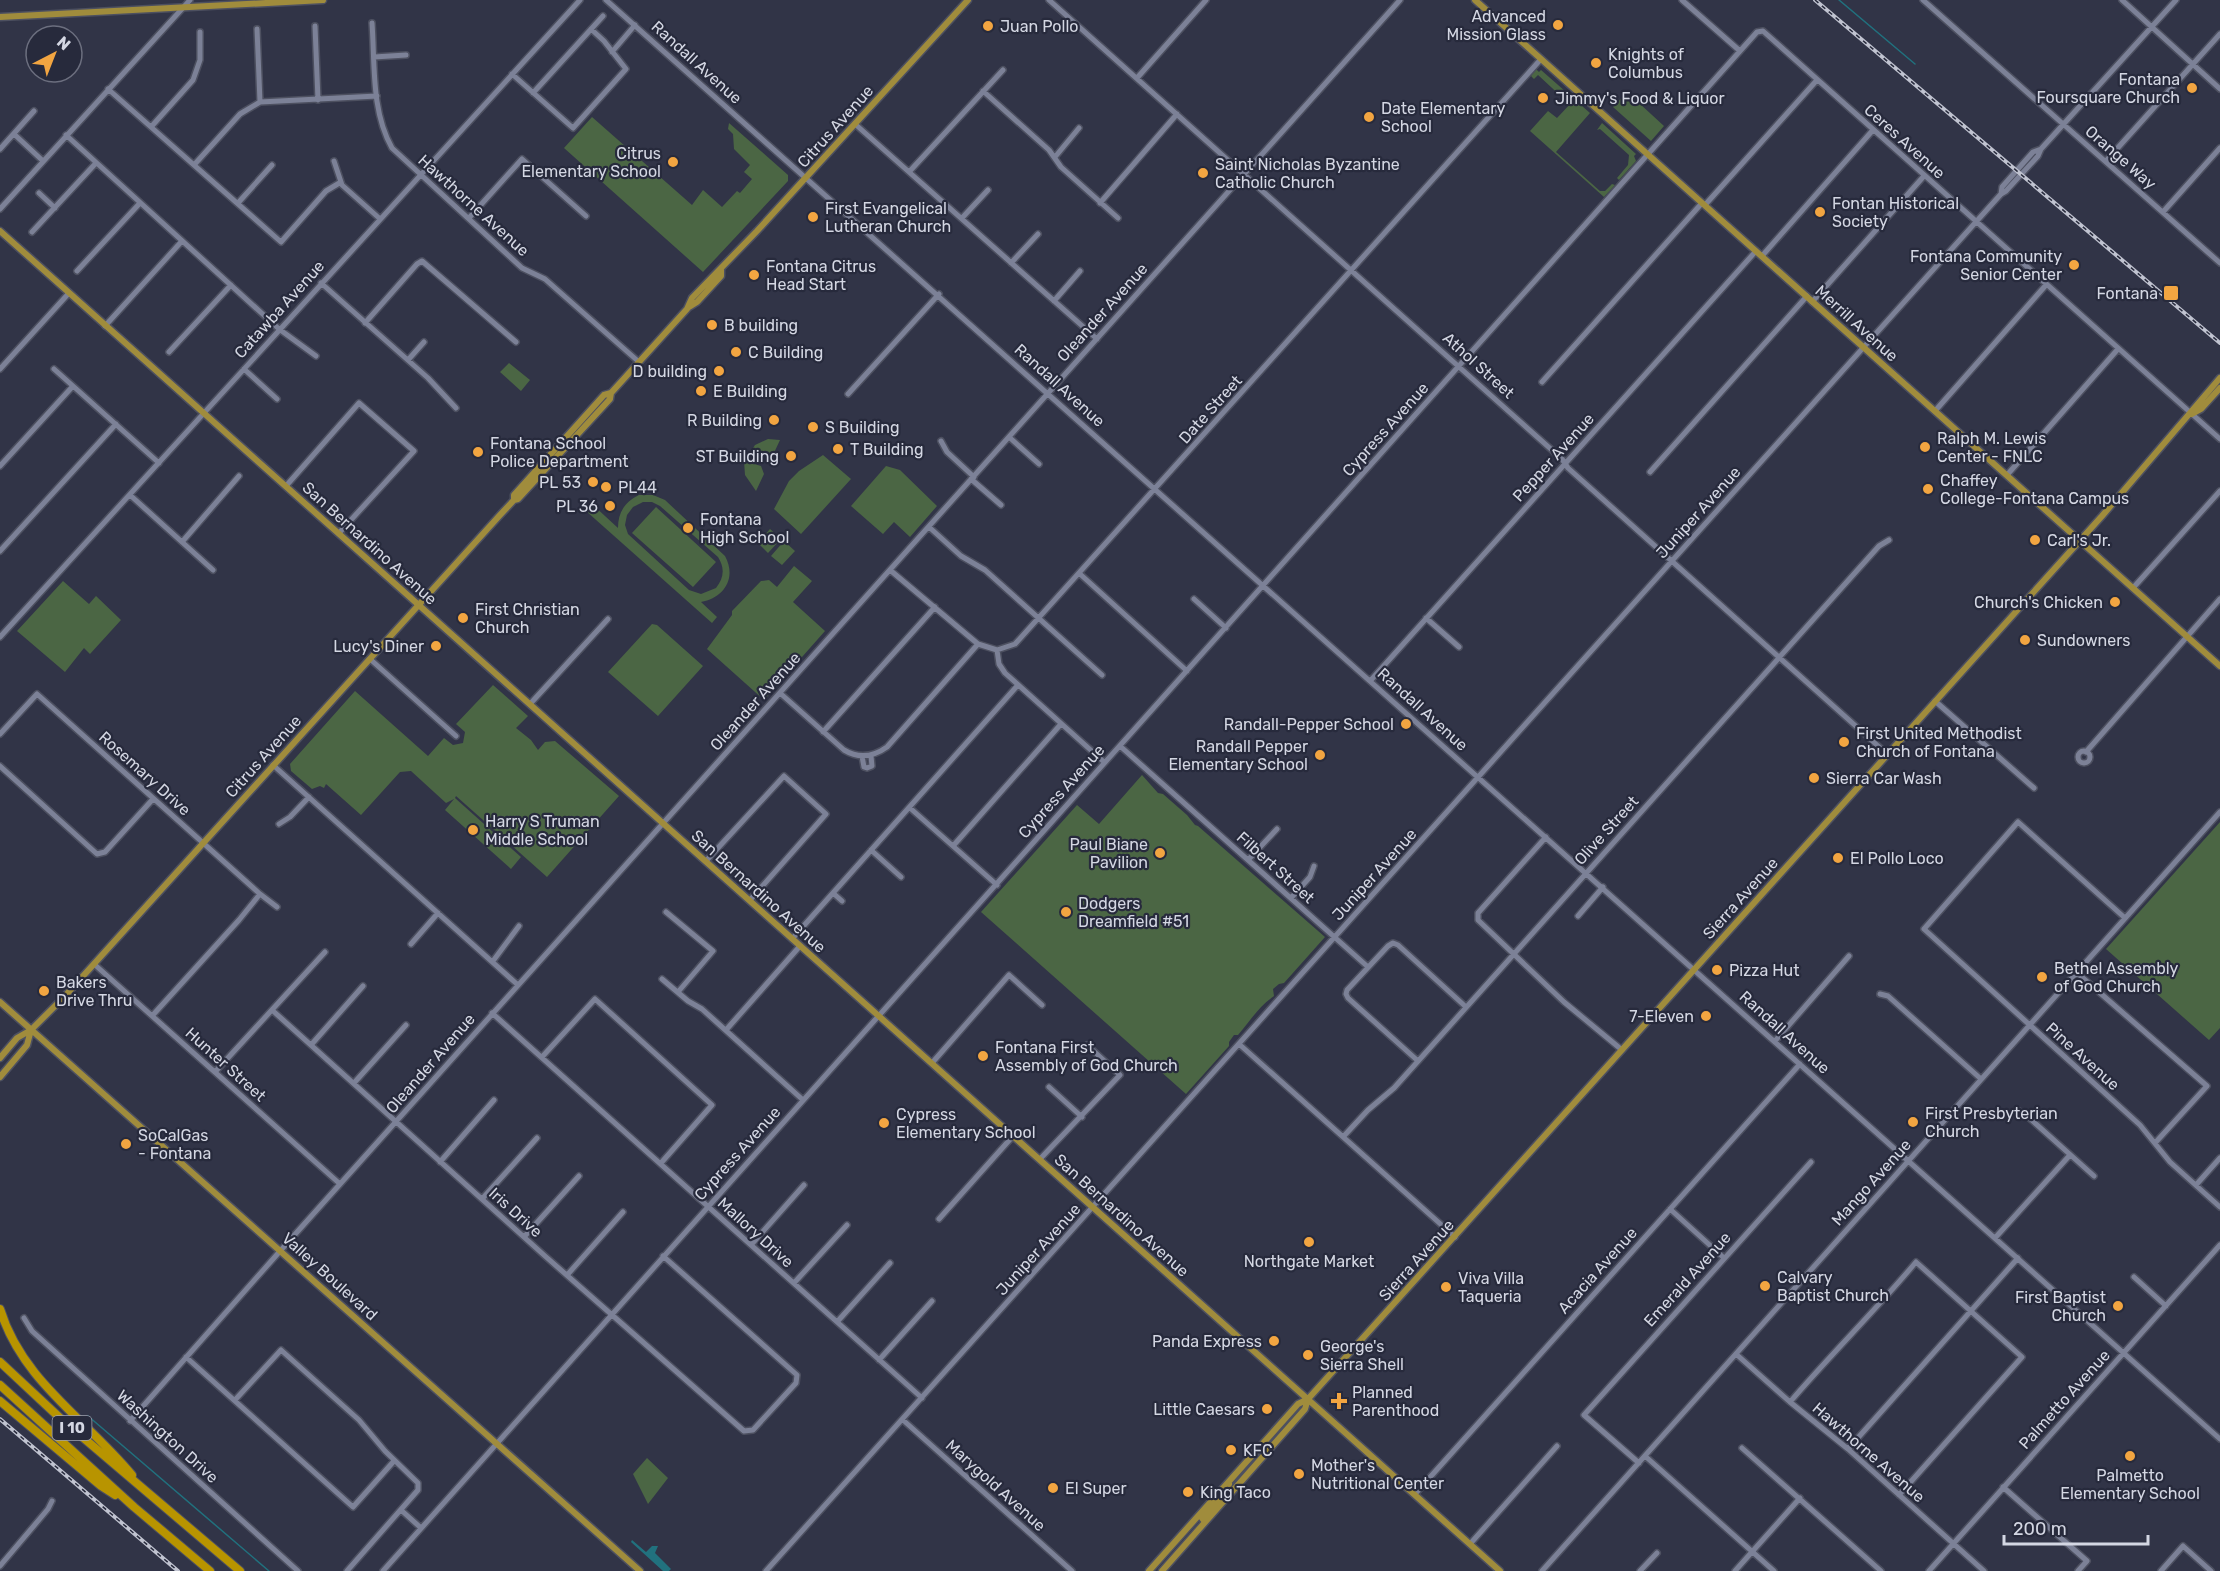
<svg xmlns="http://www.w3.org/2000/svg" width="2220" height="1571" font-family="Rubik,sans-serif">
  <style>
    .green { fill: #4b6644; fill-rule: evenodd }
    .water { fill: #21717e }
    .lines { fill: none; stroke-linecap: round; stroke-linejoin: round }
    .stream { stroke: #21717e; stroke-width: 1.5 }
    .minor-casing { stroke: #4d5060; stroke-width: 8 }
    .major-casing { stroke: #4d5060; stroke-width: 9 }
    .highway-casing { stroke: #4d5060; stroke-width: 10 }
    .minor { stroke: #7c8197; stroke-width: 5 }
    .major { stroke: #a08c3c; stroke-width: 6 }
    .highway { stroke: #b89400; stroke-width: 8 }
    .rail-casing { stroke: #c0c3d0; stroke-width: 4 }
    .rail { stroke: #272a3c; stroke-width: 1.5; stroke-dasharray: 4.5; stroke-linecap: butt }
    .poi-dot { fill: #f2a541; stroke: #272a3c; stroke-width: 2 }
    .labels { text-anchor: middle; stroke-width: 4.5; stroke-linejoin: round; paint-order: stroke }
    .shield { fill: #272a3c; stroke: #a0a3b1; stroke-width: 1.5 }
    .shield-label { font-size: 15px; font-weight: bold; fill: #d4d7e3 }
    .poi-label { font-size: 16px; fill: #d4d7e3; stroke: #272a3c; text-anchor: start }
    .street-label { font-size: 16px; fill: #d4d7e3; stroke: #272a3c }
  </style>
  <rect width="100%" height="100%" fill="#313447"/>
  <path class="green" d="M1536,69L1539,72L1541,70L1590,113L1556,152L1600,191H1605L1612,184L1615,185L1604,197L1530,131L1548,111L1557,118L1572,102L1568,98L1565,100L1538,75L1534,79L1531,76Z
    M1627,92L1664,126L1651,141L1613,107Z
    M592,117L692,205L703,190L722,207L737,191L740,193L752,179L744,172L750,165L734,149L733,134L728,129L729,123L788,175V181L703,272L564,148Z
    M1602,123L1636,154L1634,156L1636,161L1619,180L1617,178L1628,165L1629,155L1600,129L1597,130Z
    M509,363L530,380L521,391L500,372Z
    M768,439L780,440L773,455L763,459L759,458L757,462L746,459L755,445Z
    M823,455L851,479L801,534L774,509L789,481L799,471Z
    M744,461L761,466L764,474L756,491L745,475Z
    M886,466L900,470L937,506L910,537L894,522L883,534L851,506Z
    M639,495H653L665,500L725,556C737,578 724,598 701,602L717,617L712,623L586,511L592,504L618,528C618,512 625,502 639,495ZM643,502H652L660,506L718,557C725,568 724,578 716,588L701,594L689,590L628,534L625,525L627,515L633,507Z
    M656,507L716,562L693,587L632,533Z
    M770,529L781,539L768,553L758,543Z
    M784,541L795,551L782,565L771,556Z
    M794,566L812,581L793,602L825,631L764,700L707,649L732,615V611L761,581L769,580L777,587Z
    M63,581L89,604L96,596L121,620L90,654L84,648L65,672L17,631Z
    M652,624L657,625L703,666L658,716L608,672Z
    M493,685L528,716L516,728L531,740L538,750L545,742L555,741L619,796L547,877L456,796L455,798L521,857L511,869L445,810L454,799L446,803L411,771L400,772L361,815L326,784L324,788L320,786L312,789L291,771L290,764L355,691L428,756L444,738L453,745L463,743L465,732L456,724Z
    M1142,775L1158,793L1163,794L1187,815L1195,825L1198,826L1325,937L1284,983L1279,984L1273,989L1274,996C1259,1006 1250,1021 1238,1035H1234L1229,1042V1046L1186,1094L981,912L1077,805L1099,824Z
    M2220,822V1028L2209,1040L2106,949Z
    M647,1458L668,1478L648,1504L633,1474Z"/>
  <path class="water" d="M632,1540L646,1552L652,1546H658L655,1553L671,1569L669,1571H663L631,1542Z"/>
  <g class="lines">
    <path class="stream" d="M1839,0L1915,64
      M88,1416L269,1571"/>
    <defs>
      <path id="minor" d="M606,0L2220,1439
        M1049,0L1515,417L1562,459L1568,468L1887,754
        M1682,0L1740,51
        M1923,0L2220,263
        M2122,0L2220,89
        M372,23C375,64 371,111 392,148L522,268L545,279L554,287L639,362
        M315,26L318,100
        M257,29L260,102
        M612,52L635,25
        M374,57L406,55
        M512,74L573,128L626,69L604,41L591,29
        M1137,78L1206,0
        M108,89L281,242L326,191L341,182
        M983,91L1049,150L1061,167L1118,218
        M533,93L603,16
        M855,124L1097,339
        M151,127L193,80L200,60V32
        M14,134L43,161
        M66,135L279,329L316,356
        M0,149L34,111
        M1055,157L1079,128
        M334,161L342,185L379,218
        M2106,161L2220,34
        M194,165L240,114L260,102L377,96
        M909,172L1003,70
        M39,193L55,208
        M2001,194L2002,187L2033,152L2041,149
        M238,203L272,165
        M1100,203L1177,114
        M1705,205L1817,80
        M0,209L190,0
        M2163,212L2220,148
        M469,218L522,159L586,216
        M962,218L988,190
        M32,232L96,163
        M1762,256L1873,130
        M1011,263L1038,234
        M77,271L140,203
        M321,283L428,378L456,408
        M1054,301L1080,271
        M1812,302L1924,176
        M365,323L417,264L422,261L516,342
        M105,326L182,241
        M169,352L231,285
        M408,360L424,342
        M0,369L69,293
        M54,369L159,463
        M244,369L277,399
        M1542,382L1702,203
        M848,394L939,294
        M1935,411L2046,285
        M1009,437L1039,464
        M941,441L947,452L974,477
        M0,466L73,386
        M1650,472L1807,296
        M2007,475L2118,349
        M971,479L1001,505
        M286,486L359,403L414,451L339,533
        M130,495L213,570
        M929,527L961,556L985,570L1102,675
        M182,542L239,476
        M0,551L116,424
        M890,570L978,644L997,650L1015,644L1541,59
        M1080,574L1187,671
        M2133,588L2220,491
        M1194,599L1226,628
        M1426,618L1459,647
        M0,637L580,0
        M997,650L999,664L1005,673L1104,762
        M370,659L456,736
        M1371,680L1756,251
        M780,693L844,750C859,759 873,757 887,747L978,644
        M1935,701L2034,788
        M530,704L608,619
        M823,732L935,607
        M0,734L37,694L260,894L277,907
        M1120,746L1368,967
        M2078 757a6 6 0 1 1 12 0a6 6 0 1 1-12 0Z
        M2086,752L2220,599
        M862,756L864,767L867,768L872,766L871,756
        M273,765L518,985
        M0,766L97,854L105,852L153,799
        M910,808L997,885
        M279,824L290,817L309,797
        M1546,837L1478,913V920L1564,1002L1622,1050
        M953,846L1061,724
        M871,850L901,877
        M1248,860L1277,829
        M706,861L784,776L826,814L750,900
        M833,893L842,901
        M1291,898L1310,877L1314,866
        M666,912L713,951L678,992
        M1578,916L1603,887
        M2125,918L2018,822L1924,929L2140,1125L2170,1162L2220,1207
        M792,939L1018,685
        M411,944L438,913
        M493,961L519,926
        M94,964L340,1184
        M2076,972L2207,1086L2155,1143
        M662,979L688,1001L702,1009L803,1100
        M1880,994L1888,996L1981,1079
        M272,1010L545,1256L744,1431L753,1430L796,1383L797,1375L663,1256
        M492,1013L922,1398
        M152,1016L239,920L260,894
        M726,1030L800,946
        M1775,1041L1849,956
        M1239,1044L1455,1237
        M311,1045L363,986
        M542,1057L595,999L712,1105L661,1163
        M1418,1061L1348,998L1346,994L1347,990L1388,946L1393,943L1398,945L1466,1007
        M932,1063L1009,975L1042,1005
        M215,1072L325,952
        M354,1083L406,1025
        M1049,1087L1082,1117
        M2017,1110L2025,1114L2094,1176
        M1343,1137L1368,1110L1394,1088L1879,546L1889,540
        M1040,1159L1120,1075L1087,1045
        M440,1162L494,1100
        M2196,1185L2220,1158
        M482,1199L537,1138
        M1670,1209L1724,1258
        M939,1219L1013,1136
        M524,1237L579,1176
        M1995,1238L2070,1155
        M751,1245L804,1185
        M568,1274L623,1212
        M2134,1277L2166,1306
        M794,1283L847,1225
        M24,1318L32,1331L298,1571
        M837,1322L890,1263
        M1736,1354L1790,1402L1848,1449L1984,1571
        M186,1357L353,1507L394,1461
        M879,1360L932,1301
        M235,1400L281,1350L359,1420L385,1451L418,1483V1490L347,1571
        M1790,1402C1831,1354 1876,1310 1916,1262L2022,1357L1899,1495
        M903,1420L1072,1571
        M130,1421L281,1250L1400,0
        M1742,1448L1881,1571
        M1848,1449L2018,1258
        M1645,1456L1774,1571
        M1639,1463L1584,1415L1811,1162
        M2003,1487L2087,1561L2078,1571
        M1415,1494L1800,1064
        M401,1510L421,1528
        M1470,1544L1557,1446
        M0,1566L48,1509L52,1501
        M383,1571L1757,32L1763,31L2220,439
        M766,1571L2001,194L2006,191L2038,156L2041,149L2176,0
        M1542,1571L2220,812
        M1640,1571L1657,1553
        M1735,1571L1800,1498
        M1929,1571L2220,1245
        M2161,1571L2183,1546L2211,1571"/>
      <path id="major" d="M1475,0L2220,666
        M0,17L323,0
        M0,231L1500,1571
        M689,307L697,302L721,276V270
        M2192,414L2201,409L2220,388
        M514,500L518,499L610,399L611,393L687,309L692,298L757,231L968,0
        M0,1002L640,1571
        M0,1058L17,1038L31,1030L65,996L500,515L514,500V495L604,395L611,393
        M0,1077L27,1045L31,1030
        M1205,1522L1202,1518L1226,1491L1229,1484
        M1149,1571L1298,1404L1308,1399
        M1162,1571L1305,1409L1308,1399L2102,516L2220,378"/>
      <path id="highway" d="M0,1309C22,1381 86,1419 132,1475
        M0,1362L60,1418L240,1571
        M0,1385L134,1507L210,1571
        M0,1401L101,1486L115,1495"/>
    </defs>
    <use href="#minor" class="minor-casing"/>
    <use href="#major" class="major-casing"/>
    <use href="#highway" class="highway-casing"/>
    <use href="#minor" class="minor"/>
    <use href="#major" class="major"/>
    <use href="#highway" class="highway"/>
    <defs>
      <path id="rail" d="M1815,0L2220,343
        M0,1419L178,1571"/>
    </defs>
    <use href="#rail" class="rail-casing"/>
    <use href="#rail" class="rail"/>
  </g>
  <g class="poi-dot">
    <circle cx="1558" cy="25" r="6"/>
    <circle cx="988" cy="26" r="6"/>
    <circle cx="1596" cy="63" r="6"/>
    <circle cx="2192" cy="88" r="6"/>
    <circle cx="1543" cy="98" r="6"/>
    <circle cx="1369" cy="117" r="6"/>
    <circle cx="673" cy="162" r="6"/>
    <circle cx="1203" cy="173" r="6"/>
    <circle cx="1820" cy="212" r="6"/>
    <circle cx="813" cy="217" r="6"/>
    <circle cx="2074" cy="265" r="6"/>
    <circle cx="754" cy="275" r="6"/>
    <rect x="2163" y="285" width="16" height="16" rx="3"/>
    <circle cx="712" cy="325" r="6"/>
    <circle cx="736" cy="352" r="6"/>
    <circle cx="719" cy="371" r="6"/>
    <circle cx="701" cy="391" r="6"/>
    <circle cx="774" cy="420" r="6"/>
    <circle cx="813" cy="427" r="6"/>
    <circle cx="1925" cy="447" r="6"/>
    <circle cx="838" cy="449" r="6"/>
    <circle cx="478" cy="452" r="6"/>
    <circle cx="791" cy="456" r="6"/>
    <circle cx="593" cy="482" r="6"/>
    <circle cx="606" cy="487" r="6"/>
    <circle cx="1928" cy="489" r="6"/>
    <circle cx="610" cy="506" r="6"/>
    <circle cx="688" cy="528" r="6"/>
    <circle cx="2035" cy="540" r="6"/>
    <circle cx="2115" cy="602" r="6"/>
    <circle cx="463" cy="618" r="6"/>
    <circle cx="2025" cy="640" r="6"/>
    <circle cx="436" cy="646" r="6"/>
    <circle cx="1406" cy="724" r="6"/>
    <circle cx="1844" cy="742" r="6"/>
    <circle cx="1320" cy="755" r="6"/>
    <circle cx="1814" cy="778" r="6"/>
    <circle cx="473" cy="830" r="6"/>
    <circle cx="1160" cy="853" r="6"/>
    <circle cx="1838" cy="858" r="6"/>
    <circle cx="1066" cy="912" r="6"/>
    <circle cx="1717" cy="970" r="6"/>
    <circle cx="2042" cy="977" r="6"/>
    <circle cx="44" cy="991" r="6"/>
    <circle cx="1706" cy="1016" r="6"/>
    <circle cx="983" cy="1056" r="6"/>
    <circle cx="1913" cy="1122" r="6"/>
    <circle cx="884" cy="1123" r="6"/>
    <circle cx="126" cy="1144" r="6"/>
    <circle cx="1309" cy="1242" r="6"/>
    <circle cx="1765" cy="1286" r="6"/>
    <circle cx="1446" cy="1287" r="6"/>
    <circle cx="2118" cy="1306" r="6"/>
    <circle cx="1274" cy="1341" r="6"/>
    <circle cx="1308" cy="1355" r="6"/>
    <path d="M1336 1392h6v6h6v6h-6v6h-6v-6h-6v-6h6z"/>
    <circle cx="1267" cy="1409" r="6"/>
    <circle cx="1231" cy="1450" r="6"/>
    <circle cx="2130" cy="1456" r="6"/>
    <circle cx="1299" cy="1474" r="6"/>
    <circle cx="1053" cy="1488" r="6"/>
    <circle cx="1188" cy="1492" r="6"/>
  </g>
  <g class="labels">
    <rect class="shield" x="52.5" y="1416" width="39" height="24" rx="4.5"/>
    <g class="shield-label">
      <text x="72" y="1433">I 10</text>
    </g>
    <g class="poi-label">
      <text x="1546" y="22" text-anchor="end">Advanced<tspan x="1546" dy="18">Mission Glass</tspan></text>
      <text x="1000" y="32">Juan Pollo</text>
      <text x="1608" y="60">Knights of<tspan x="1608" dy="18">Columbus</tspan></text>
      <text x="2180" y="85" text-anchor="end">Fontana<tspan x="2180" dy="18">Foursquare Church</tspan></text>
      <text x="1555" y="104">Jimmy's Food &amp; Liquor</text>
      <text x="1381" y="114">Date Elementary<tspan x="1381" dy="18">School</tspan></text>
      <text x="661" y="159" text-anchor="end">Citrus<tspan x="661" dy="18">Elementary School</tspan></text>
      <text x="1215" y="170">Saint Nicholas Byzantine<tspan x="1215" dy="18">Catholic Church</tspan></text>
      <text x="1832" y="209">Fontan Historical<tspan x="1832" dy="18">Society</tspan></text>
      <text x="825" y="214">First Evangelical<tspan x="825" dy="18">Lutheran Church</tspan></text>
      <text x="2062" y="262" text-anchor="end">Fontana Community<tspan x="2062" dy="18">Senior Center</tspan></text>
      <text x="766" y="272">Fontana Citrus<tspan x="766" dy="18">Head Start</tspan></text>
      <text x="2158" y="299" text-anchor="end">Fontana</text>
      <text x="724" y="331">B building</text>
      <text x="748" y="358">C Building</text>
      <text x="707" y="377" text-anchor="end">D building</text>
      <text x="713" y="397">E Building</text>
      <text x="762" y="426" text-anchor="end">R Building</text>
      <text x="825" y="433">S Building</text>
      <text x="1937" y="444">Ralph M. Lewis<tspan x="1937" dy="18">Center - FNLC</tspan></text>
      <text x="490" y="449">Fontana School<tspan x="490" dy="18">Police Department</tspan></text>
      <text x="850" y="455">T Building</text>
      <text x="779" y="462" text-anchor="end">ST Building</text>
      <text x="1940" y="486">Chaffey<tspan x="1940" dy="18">College-Fontana Campus</tspan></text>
      <text x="581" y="488" text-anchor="end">PL 53</text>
      <text x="618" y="493">PL44</text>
      <text x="598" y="512" text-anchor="end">PL 36</text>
      <text x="700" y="525">Fontana<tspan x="700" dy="18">High School</tspan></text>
      <text x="2047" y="546">Carl's Jr.</text>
      <text x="2103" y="608" text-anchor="end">Church's Chicken</text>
      <text x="475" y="615">First Christian<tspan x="475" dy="18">Church</tspan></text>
      <text x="2037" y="646">Sundowners</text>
      <text x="424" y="652" text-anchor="end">Lucy's Diner</text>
      <text x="1394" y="730" text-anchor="end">Randall-Pepper School</text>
      <text x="1856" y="739">First United Methodist<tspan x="1856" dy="18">Church of Fontana</tspan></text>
      <text x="1308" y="752" text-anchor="end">Randall Pepper<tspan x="1308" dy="18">Elementary School</tspan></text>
      <text x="1826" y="784">Sierra Car Wash</text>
      <text x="485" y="827">Harry S Truman<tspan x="485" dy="18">Middle School</tspan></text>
      <text x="1148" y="850" text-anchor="end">Paul Biane<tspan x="1148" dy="18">Pavilion</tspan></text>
      <text x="1850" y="864">El Pollo Loco</text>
      <text x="1078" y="909">Dodgers<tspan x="1078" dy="18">Dreamfield #51</tspan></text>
      <text x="2054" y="974">Bethel Assembly<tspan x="2054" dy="18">of God Church</tspan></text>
      <text x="1729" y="976">Pizza Hut</text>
      <text x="56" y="988">Bakers<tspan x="56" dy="18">Drive Thru</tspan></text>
      <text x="1694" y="1022" text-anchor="end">7-Eleven</text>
      <text x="995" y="1053">Fontana First<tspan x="995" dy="18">Assembly of God Church</tspan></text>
      <text x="1925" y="1119">First Presbyterian<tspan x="1925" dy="18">Church</tspan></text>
      <text x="896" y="1120">Cypress<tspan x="896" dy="18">Elementary School</tspan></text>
      <text x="138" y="1141">SoCalGas<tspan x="138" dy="18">- Fontana</tspan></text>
      <text x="1309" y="1267" text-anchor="middle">Northgate Market</text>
      <text x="1777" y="1283">Calvary<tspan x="1777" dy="18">Baptist Church</tspan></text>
      <text x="1458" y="1284">Viva Villa<tspan x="1458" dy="18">Taqueria</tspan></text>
      <text x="2106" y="1303" text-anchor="end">First Baptist<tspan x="2106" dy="18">Church</tspan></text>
      <text x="1262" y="1347" text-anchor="end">Panda Express</text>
      <text x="1320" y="1352">George's<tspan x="1320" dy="18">Sierra Shell</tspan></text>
      <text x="1352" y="1398">Planned<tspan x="1352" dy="18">Parenthood</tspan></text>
      <text x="1255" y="1415" text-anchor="end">Little Caesars</text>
      <text x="1243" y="1456">KFC</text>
      <text x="1311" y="1471">Mother's<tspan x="1311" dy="18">Nutritional Center</tspan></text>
      <text x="2130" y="1481" text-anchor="middle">Palmetto<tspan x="2130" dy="18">Elementary School</tspan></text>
      <text x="1065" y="1494">El Super</text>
      <text x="1200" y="1498">King Taco</text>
    </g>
    <g class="street-label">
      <text transform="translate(697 62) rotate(42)" y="6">Randall Avenue</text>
      <text transform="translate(835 126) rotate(-48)" y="6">Citrus Avenue</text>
      <text transform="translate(1905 141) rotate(42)" y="6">Ceres Avenue</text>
      <text transform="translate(2121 157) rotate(41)" y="6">Orange Way</text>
      <text transform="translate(474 205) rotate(42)" y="6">Hawthorne Avenue</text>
      <text transform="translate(279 309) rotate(-48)" y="6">Catawba Avenue</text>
      <text transform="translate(1102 312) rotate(-48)" y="6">Oleander Avenue</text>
      <text transform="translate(1857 323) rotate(42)" y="6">Merrill Avenue</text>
      <text transform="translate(1479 365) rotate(42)" y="6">Athol Street</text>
      <text transform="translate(1060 385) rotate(42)" y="6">Randall Avenue</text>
      <text transform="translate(1210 409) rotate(-48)" y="6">Date Street</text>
      <text transform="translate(1385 429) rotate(-48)" y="6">Cypress Avenue</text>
      <text transform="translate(1553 457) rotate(-48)" y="6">Pepper Avenue</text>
      <text transform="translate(1698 512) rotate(-48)" y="6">Juniper Avenue</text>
      <text transform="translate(370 543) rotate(42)" y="6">San Bernardino Avenue</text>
      <text transform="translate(755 701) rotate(-48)" y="6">Oleander Avenue</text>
      <text transform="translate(1423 709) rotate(42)" y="6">Randall Avenue</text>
      <text transform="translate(263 756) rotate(-48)" y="6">Citrus Avenue</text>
      <text transform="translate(145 773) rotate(42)" y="6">Rosemary Drive</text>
      <text transform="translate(1061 791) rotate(-48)" y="6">Cypress Avenue</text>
      <text transform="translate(1606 830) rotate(-48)" y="6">Olive Street</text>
      <text transform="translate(1276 867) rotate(42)" y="6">Filbert Street</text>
      <text transform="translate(1374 874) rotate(-48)" y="6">Juniper Avenue</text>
      <text transform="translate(759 891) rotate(42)" y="6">San Bernardino Avenue</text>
      <text transform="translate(1740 898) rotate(-48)" y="6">Sierra Avenue</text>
      <text transform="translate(1785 1032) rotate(42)" y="6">Randall Avenue</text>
      <text transform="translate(2083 1056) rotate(42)" y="6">Pine Avenue</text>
      <text transform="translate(430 1063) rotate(-49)" y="6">Oleander Avenue</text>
      <text transform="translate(226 1064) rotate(42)" y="6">Hunter Street</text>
      <text transform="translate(737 1153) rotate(-48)" y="6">Cypress Avenue</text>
      <text transform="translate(1871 1182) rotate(-48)" y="6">Mango Avenue</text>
      <text transform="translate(516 1212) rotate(42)" y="6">Iris Drive</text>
      <text transform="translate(1122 1215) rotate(42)" y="6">San Bernardino Avenue</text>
      <text transform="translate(756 1232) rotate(42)" y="6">Mallory Drive</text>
      <text transform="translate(1038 1249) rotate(-48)" y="6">Juniper Avenue</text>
      <text transform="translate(1416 1260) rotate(-48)" y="6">Sierra Avenue</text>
      <text transform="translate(1597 1270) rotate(-48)" y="6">Acacia Avenue</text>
      <text transform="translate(330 1276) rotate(42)" y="6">Valley Boulevard</text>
      <text transform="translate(1687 1279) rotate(-48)" y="6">Emerald Avenue</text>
      <text transform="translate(2064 1399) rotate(-48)" y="6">Palmetto Avenue</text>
      <text transform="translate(168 1436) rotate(42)" y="6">Washington Drive</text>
      <text transform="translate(1869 1452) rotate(41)" y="6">Hawthorne Avenue</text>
      <text transform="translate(996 1485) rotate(42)" y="6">Marygold Avenue</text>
    </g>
  </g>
  <g transform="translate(54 54) rotate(42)"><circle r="28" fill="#272a3c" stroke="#6c6f7f" stroke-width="1.5"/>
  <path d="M0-4.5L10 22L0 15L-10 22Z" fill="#f2a541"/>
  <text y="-9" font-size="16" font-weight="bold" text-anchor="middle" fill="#d4d7e3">N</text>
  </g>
  <path d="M2004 1535v9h144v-9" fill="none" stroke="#d4d7e3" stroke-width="3"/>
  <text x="2013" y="1535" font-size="18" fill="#d4d7e3" stroke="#272a3c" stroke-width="4.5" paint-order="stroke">200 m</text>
</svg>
